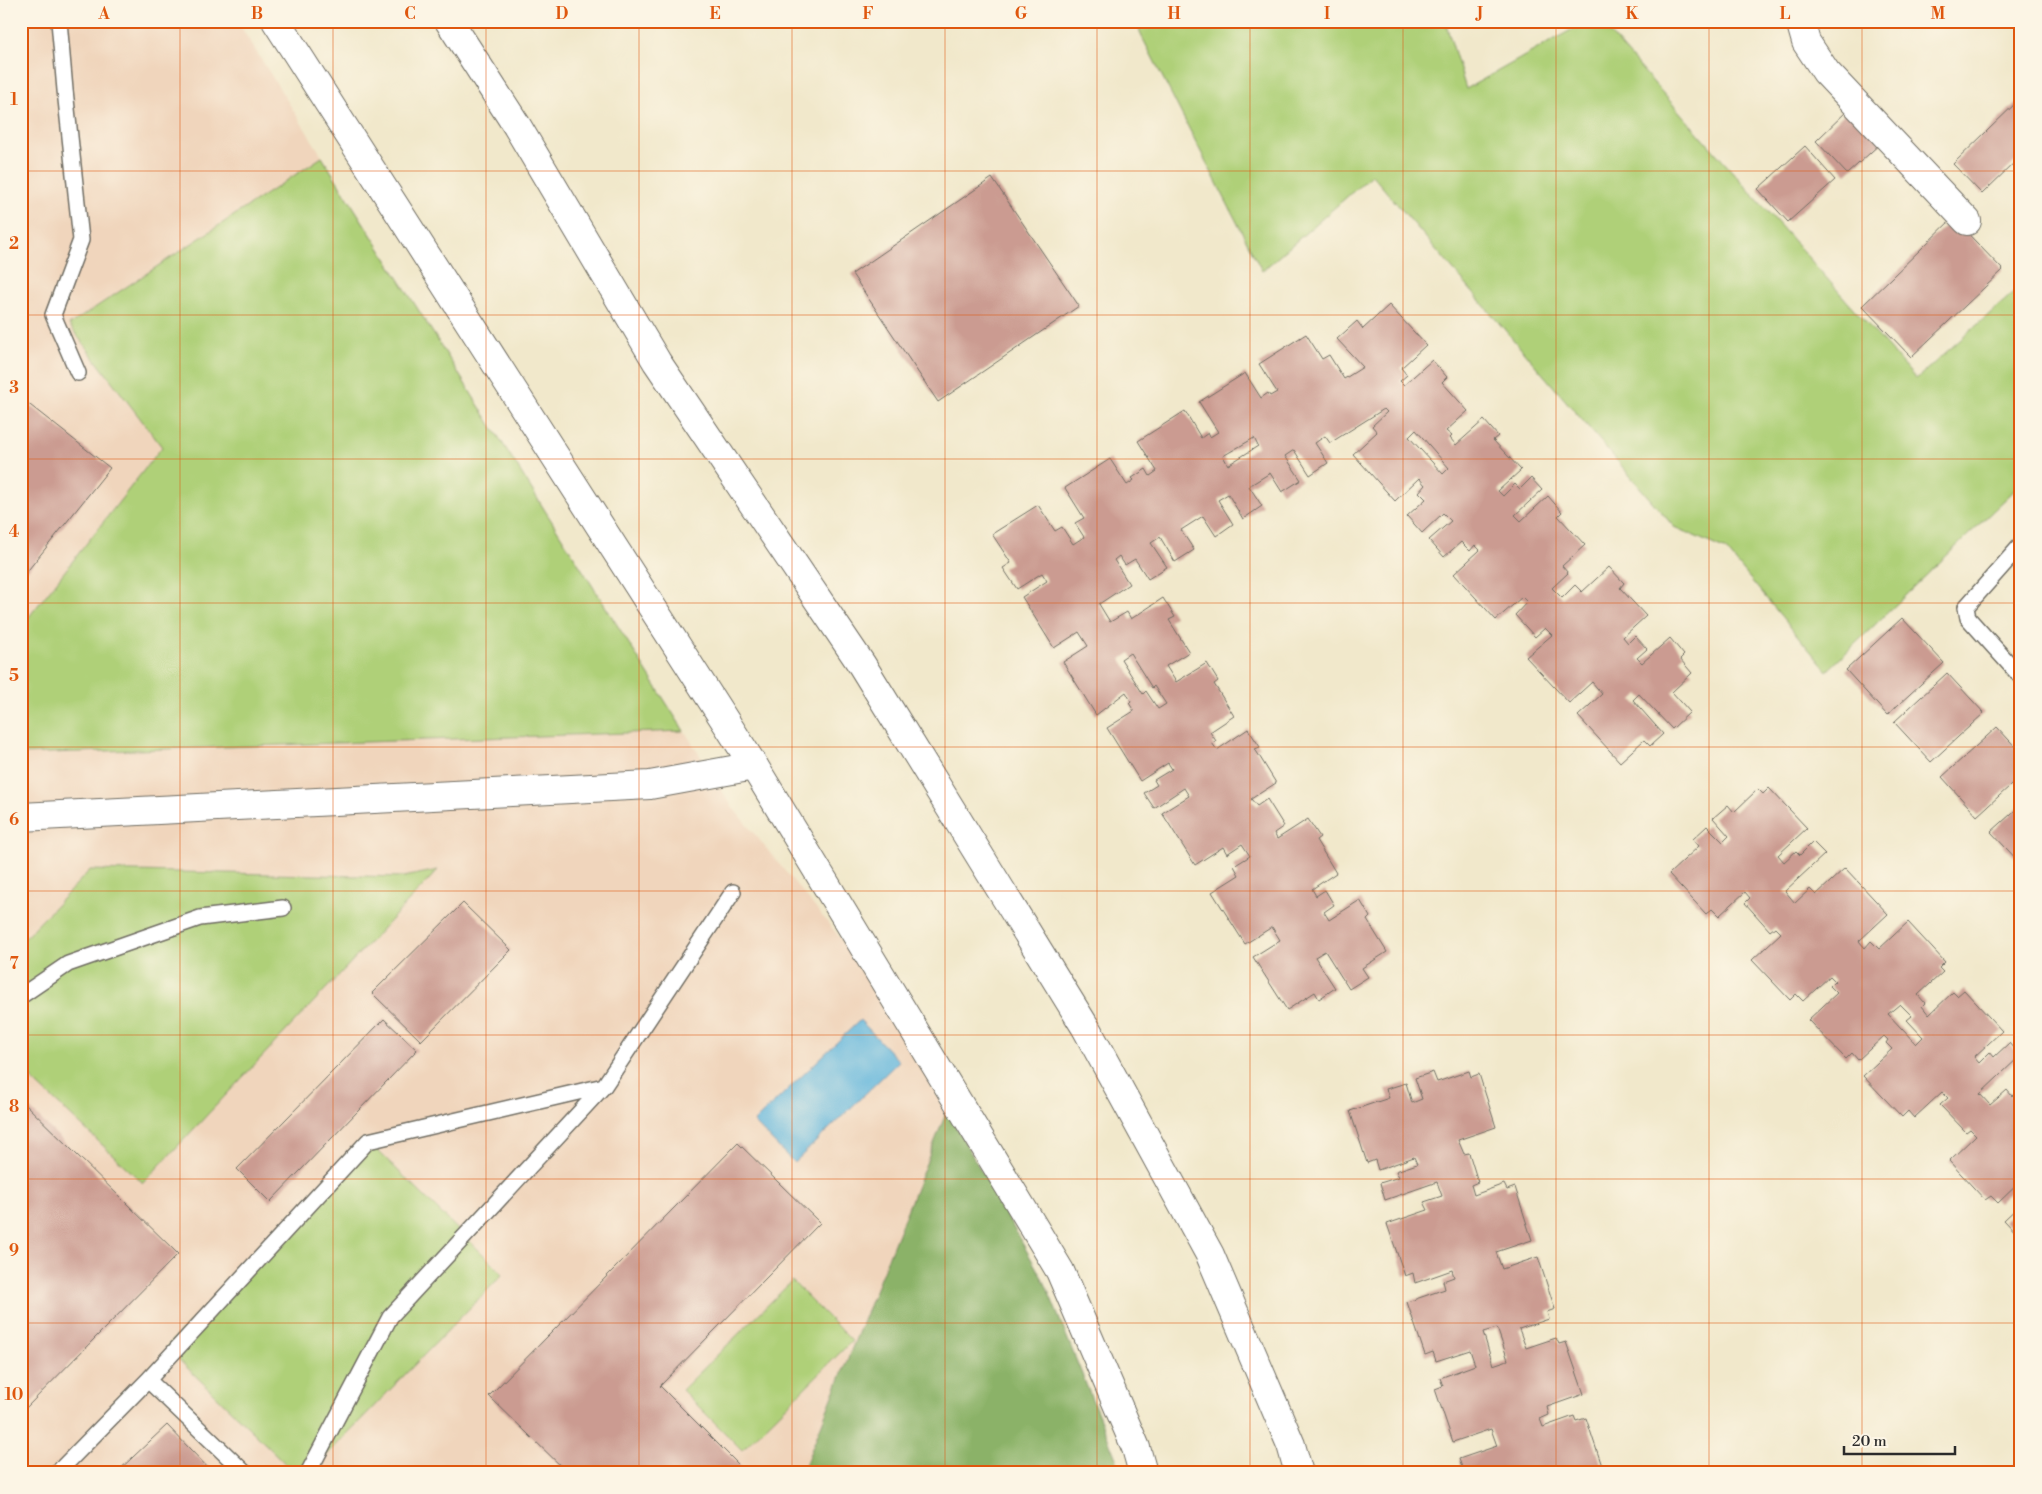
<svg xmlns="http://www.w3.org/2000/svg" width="2042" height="1494" font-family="'Libre Bodoni',serif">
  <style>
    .built { fill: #f0d5bc }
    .green { fill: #afd078; stroke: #6d7e52 }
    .forest { fill: #8bb268; stroke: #5b6e4a }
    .water { fill: #60b5dc; stroke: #467084 }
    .building { fill: #cb9b91; fill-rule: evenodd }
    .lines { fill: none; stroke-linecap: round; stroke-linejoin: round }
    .lane-casing { stroke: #706d63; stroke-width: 18 }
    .street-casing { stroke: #706d63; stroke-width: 30 }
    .secondary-casing { stroke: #706d63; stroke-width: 30 }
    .lane { stroke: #fff; stroke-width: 15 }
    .street { stroke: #fff; stroke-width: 28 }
    .secondary { stroke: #fff; stroke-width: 28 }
    .grid { fill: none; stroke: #df570e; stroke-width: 1; stroke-opacity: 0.55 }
    .neatline { fill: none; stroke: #df570e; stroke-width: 2 }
    .grid-label { font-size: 16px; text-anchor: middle; font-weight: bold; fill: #df570e }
  </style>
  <rect width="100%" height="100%" fill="#fcf5e5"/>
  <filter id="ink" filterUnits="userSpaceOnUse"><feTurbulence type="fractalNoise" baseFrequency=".02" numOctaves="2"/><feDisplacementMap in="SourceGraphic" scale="10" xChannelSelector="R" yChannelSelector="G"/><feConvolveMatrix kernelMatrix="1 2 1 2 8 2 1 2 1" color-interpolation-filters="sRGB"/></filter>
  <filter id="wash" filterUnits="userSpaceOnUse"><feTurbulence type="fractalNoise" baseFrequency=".0096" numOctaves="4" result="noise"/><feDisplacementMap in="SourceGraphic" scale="20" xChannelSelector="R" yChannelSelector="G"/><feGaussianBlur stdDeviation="1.12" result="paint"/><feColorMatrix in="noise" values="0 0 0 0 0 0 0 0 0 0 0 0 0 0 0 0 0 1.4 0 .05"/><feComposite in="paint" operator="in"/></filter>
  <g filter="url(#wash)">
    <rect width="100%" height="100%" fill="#f1e8cb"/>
    <path class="built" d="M21,21H237L733,808L860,962L947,1111L802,1473H21Z"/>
    <path class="green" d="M1137,21H1445L1466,89L1587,21H1599L1916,379L2021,286V484L1827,671L1726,550L1674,527L1372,175L1262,271L1141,35Z
      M322,157L684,731L21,754V627L162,447L69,325Z
      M90,870L404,877L438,870L143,1183L21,1069V942Z
      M368,1141L503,1274L309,1473H295L166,1347Z
      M792,1281L852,1341L742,1450L682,1390Z"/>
    <path class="forest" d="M947,1111L1045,1283L1122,1473H802Z"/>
    <path class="water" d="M860,1020L899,1061L794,1163L754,1122Z"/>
    <g id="blocks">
      <path class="building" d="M21,68L26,91L21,93Z
        M2021,98V164L2017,160L1982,194L1953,164Z
        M1850,108L1882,142L1847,174L1816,141Z
        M1805,146L1835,180L1788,222L1758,189Z
        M992,178L1079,306L938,402L852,274Z
        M1953,218L2003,270L1911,357L1862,306Z
        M1389,305L1426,345L1401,368L1407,375L1400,381L1404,385L1432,360L1447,377L1442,382L1468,411L1446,431L1452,436L1450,438L1456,445L1484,420L1498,436L1493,440L1521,470L1498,491L1503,496L1515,484L1520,489L1531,478L1542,490L1515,515L1521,521L1548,496L1562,512L1558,516L1585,545L1562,566L1568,573L1552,588L1562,598L1575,585L1582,592L1609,567L1624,583L1620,588L1646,616L1623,637L1628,643L1635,636L1647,649L1637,658L1642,663L1670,638L1684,655L1680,659L1692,673L1672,692L1690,712L1672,729L1639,694L1633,700L1663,734L1650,746L1644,740L1620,762L1578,716L1602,694L1592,682L1569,703L1526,657L1552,635L1545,628L1535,637L1515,615L1527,602L1522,597L1496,620L1454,574L1480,550L1475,545L1470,551L1461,542L1444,557L1429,540L1451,521L1443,513L1422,533L1407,516L1426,499L1419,492L1425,485L1419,478L1395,501L1353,454L1377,432L1372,426L1387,412L1384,409L1330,443L1325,436L1315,443L1328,463L1310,475L1294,450L1285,456L1301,480L1282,492L1270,473L1249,486L1262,506L1243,519L1228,494L1218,500L1233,524L1216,536L1203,516L1181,530L1194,550L1175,562L1160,537L1151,543L1167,567L1148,579L1135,559L1125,565L1119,556L1114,560L1129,584L1099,604L1110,622L1127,612L1131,619L1163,598L1175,617L1169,620L1189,652L1166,666L1176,682L1207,663L1218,681L1214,684L1234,716L1210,732L1216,741L1212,743L1217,750L1248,729L1260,747L1255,749L1276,783L1251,799L1257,806L1267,799L1284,826L1274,833L1277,839L1308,819L1320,837L1316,840L1336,873L1312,889L1316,896L1325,890L1334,905L1324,912L1329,920L1360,900L1370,917L1367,920L1387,952L1362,968L1368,977L1349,989L1325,951L1315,957L1335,988L1319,999L1315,992L1287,1010L1253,957L1280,940L1272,927L1245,944L1212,892L1239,875L1234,866L1250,856L1242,844L1227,854L1223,847L1195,865L1162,813L1189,796L1184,788L1154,808L1144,793L1157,785L1154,780L1172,769L1168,763L1140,781L1107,728L1134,711L1129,703L1131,701L1126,692L1096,715L1063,662L1088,646L1079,632L1054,648L1022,597L1047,581L1042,573L1017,589L1003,568L1011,563L992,534L1038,505L1055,531L1062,527L1073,544L1084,537L1075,523L1084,518L1065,488L1110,459L1127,485L1134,480L1132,478L1146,469L1150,476L1157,471L1138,441L1185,411L1201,438L1208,433L1210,437L1218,432L1199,402L1245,373L1261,398L1268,393L1270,396L1277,392L1259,364L1306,334L1322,359L1329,355L1344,379L1363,367L1337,339L1357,321L1363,329ZM1416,430L1449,468L1443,474L1409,437ZM1254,438L1258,446L1228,465L1223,456ZM1130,653L1152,688L1154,686L1166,704L1158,709L1146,691L1143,694L1121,659Z
        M21,398L110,468L21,579Z
        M1902,618L1944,663L1887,715L1846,670Z
        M1947,673L1984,713L1931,762L1894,722Z
        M1997,727L2021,753V776L1977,816L1942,777Z
        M1769,788L1807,828L1778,855L1784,862L1796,851L1800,855L1813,842L1825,854L1785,891L1795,903L1810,889L1816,895L1845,868L1888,914L1859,941L1865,948L1871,941L1879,949L1908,922L1945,962L1939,968L1943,972L1918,995L1925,1003L1922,1006L1929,1015L1953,992L1957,996L1964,990L2002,1031L1974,1057L1979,1063L1990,1052L1994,1057L2009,1043L2020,1056L1980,1094L1990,1105L2007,1090L2012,1096L2021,1088V1181L1998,1203L1991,1196L1985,1200L1949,1161L1976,1135L1970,1129L1966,1132L1940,1105L1948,1098L1942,1092L1914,1118L1908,1111L1902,1117L1863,1076L1892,1049L1886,1043L1888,1040L1884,1036L1858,1060L1852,1053L1846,1059L1808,1020L1837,993L1830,986L1835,981L1830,976L1803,1001L1796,994L1790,1000L1752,960L1781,933L1775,927L1770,931L1745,903L1750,898L1745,892L1719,916L1712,909L1706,914L1669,874L1699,846L1693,839L1707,826L1723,842L1729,836L1713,818L1728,805L1734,812L1758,789L1763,794ZM1900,1004L1912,1016L1907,1020L1923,1037L1916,1044L1888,1014Z
        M2021,805V864L1991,832Z
        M463,903L511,950L421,1041L372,993Z
        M384,1019L417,1050L270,1202L237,1169Z
        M1469,1071L1471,1077L1479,1074L1496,1127L1458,1140L1464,1154L1469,1153L1478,1182L1471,1185L1474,1195L1504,1184L1507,1190L1515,1187L1532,1240L1496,1252L1502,1269L1538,1257L1555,1309L1547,1312L1549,1319L1519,1329L1526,1348L1556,1338L1559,1344L1566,1342L1584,1394L1547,1407L1549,1415L1540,1419L1543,1427L1574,1416L1576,1421L1586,1418L1604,1472L1601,1473H1464L1459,1459L1497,1446L1491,1429L1453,1442L1435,1389L1443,1386L1440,1378L1475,1365L1470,1350L1436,1361L1433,1352L1425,1355L1407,1302L1445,1289L1443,1281L1454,1277L1452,1270L1415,1283L1413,1273L1405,1276L1387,1224L1428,1210L1424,1202L1442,1196L1437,1182L1385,1200L1380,1183L1399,1177L1396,1171L1417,1164L1414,1157L1378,1170L1375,1160L1367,1163L1350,1111L1389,1098L1386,1089L1406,1083L1412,1103L1422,1099L1415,1078L1433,1072L1437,1082ZM1497,1328L1508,1360L1493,1365L1483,1332Z
        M21,1100L178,1254L21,1413Z
        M738,1143L820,1223L660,1386L747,1473H568L489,1396Z
        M2021,1204V1238L2004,1220Z
        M167,1425L213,1473H116Z
        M2021,1457V1473H2004Z"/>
    </g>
  </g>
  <g filter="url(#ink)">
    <use href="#blocks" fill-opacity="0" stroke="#706d63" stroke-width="1"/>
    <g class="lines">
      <defs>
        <path id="lane" d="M59,21L65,90L81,240L53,315L78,373
          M2021,545L1966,607L1968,618L2021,677
          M21,996L68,964L200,918L283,908
          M148,1380L368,1141L604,1086
          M57,1473L148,1380L245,1473
          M308,1473L390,1317L604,1086L733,892"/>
        <path id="street" d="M449,21L517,126L657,362L862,665L1086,1028L1210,1255L1291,1445L1299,1473
          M1800,21L1806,42L1826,72L1967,221
          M21,817L650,785L754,766"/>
        <path id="secondary" d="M276,21L754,766L1024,1211L1060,1271L1136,1448L1143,1473"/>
      </defs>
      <use href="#lane" class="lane-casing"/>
      <use href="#street" class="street-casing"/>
      <use href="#secondary" class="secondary-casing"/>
      <use href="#lane" class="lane"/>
      <use href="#street" class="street"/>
      <use href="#secondary" class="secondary"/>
    </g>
  </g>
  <path class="grid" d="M180,21V1473M333,21V1473M486,21V1473M639,21V1473M792,21V1473M945,21V1473M1097,21V1473M1250,21V1473M1403,21V1473M1556,21V1473M1709,21V1473M1862,21V1473M21,171H2021M21,315H2021M21,459H2021M21,603H2021M21,747H2021M21,891H2021M21,1035H2021M21,1179H2021M21,1323H2021"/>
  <rect width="2042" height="1494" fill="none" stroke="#fcf5e5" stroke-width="55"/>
  <path d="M1844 1446v8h111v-8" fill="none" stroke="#2b2b2b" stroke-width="2.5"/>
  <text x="1852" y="1446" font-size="15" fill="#2b2b2b" stroke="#fcf5e5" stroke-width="4" paint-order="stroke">20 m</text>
  <rect x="28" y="28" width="1986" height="1438" class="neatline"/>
  <g class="grid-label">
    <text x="104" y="19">A</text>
    <text x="257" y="19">B</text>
    <text x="410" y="19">C</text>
    <text x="562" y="19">D</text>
    <text x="715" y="19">E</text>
    <text x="868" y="19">F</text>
    <text x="1021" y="19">G</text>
    <text x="1174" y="19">H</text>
    <text x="1327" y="19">I</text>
    <text x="1480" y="19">J</text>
    <text x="1632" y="19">K</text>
    <text x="1785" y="19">L</text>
    <text x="1938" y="19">M</text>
    <text x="14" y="105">1</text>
    <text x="14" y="249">2</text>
    <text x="14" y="393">3</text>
    <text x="14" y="537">4</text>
    <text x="14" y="681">5</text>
    <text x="14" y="825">6</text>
    <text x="14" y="969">7</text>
    <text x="14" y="1112">8</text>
    <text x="14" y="1256">9</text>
    <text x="14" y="1400">10</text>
  </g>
</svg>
